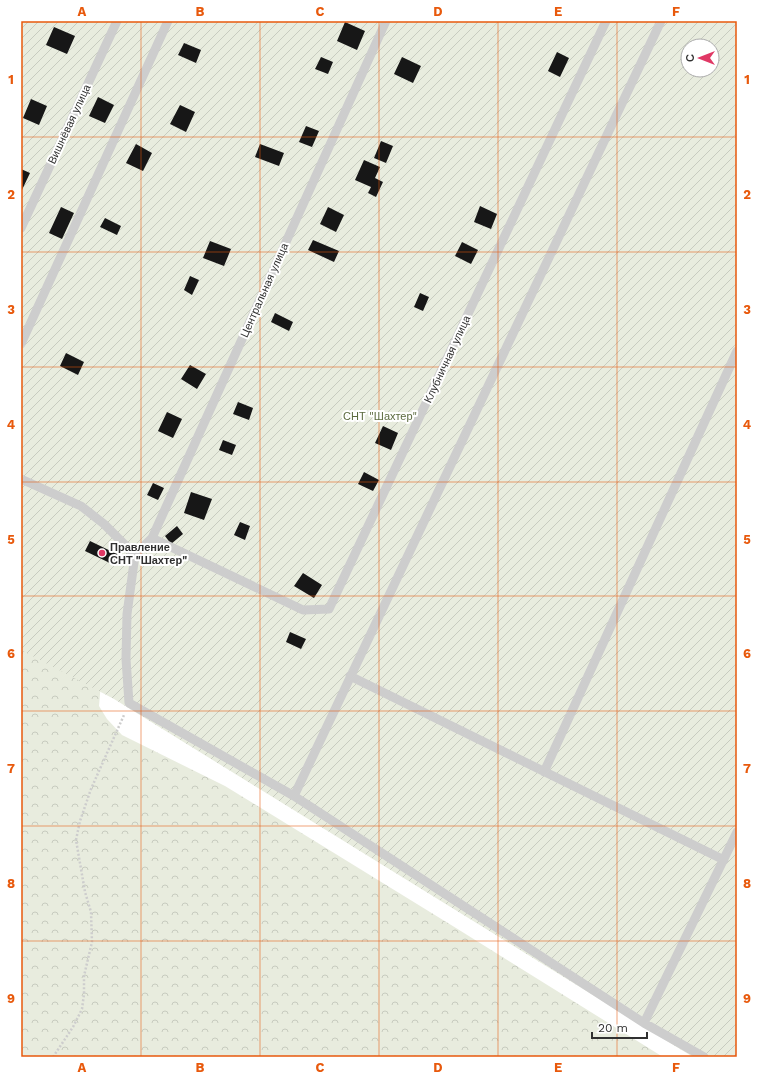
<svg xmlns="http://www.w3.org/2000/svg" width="758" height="1078" font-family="'Work Sans',sans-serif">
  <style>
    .forest { fill: url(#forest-crowns) }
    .garden { fill: url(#garden-furrows); fill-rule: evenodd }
    .building { fill: #171717 }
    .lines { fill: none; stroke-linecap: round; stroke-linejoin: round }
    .path { stroke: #cdcdcd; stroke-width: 2.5; stroke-dasharray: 2 2; stroke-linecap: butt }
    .lane { stroke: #cdcdcd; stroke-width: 9 }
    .grid { fill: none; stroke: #e8590c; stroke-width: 1; stroke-opacity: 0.55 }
    .poi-dot { fill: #e03865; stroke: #fff; stroke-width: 1.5 }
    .labels { text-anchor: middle; stroke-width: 4; stroke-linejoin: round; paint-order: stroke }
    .street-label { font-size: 11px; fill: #303030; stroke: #fff }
    .park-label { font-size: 11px; fill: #5b6a3e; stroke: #fff }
    .poi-label { font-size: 11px; font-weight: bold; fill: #303030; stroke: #fff; text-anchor: start }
    .neatline { fill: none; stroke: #e8590c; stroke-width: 1.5 }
    .grid-label { font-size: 13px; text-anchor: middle; font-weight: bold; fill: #e8590c }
  </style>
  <defs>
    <pattern id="forest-crowns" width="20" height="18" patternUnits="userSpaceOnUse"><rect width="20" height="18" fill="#e8ecde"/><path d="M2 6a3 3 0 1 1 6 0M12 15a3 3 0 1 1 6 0" fill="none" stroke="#c7cbbf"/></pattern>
    <pattern id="garden-furrows" width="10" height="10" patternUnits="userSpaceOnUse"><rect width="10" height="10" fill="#e8ecde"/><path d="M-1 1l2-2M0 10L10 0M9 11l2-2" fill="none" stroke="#c7cbbf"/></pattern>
  </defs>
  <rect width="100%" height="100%" fill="#fff"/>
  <path class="forest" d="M21,528L104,647L99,706L107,719L122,735L225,786L456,928L663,1057H21Z"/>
  <path class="garden" d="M21,21H737V1057H693L114,699L21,650ZM688,46H712V70H688Z"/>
  <path class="building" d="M345,22L365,31L357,50L337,41Z
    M54,27L75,36L67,54L46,45Z
    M184,43L201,50L196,63L178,55Z
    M557,52L569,58L560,77L548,71Z
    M321,57L333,62L328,74L315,69Z
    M402,57L421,66L413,83L394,74Z
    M98,97L114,105L105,123L89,116Z
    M31,99L47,106L39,125L23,118Z
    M180,105L195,112L186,132L170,124Z
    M306,126L319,131L312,147L299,142Z
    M381,141L393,146L386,163L374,158Z
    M136,144L152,153L143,171L126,163Z
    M260,144L284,153L279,166L255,157Z
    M364,160L380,167L375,178L383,182L376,197L368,193L371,187L355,180Z
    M21,169L30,173L21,192Z
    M480,206L497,214L491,229L474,222Z
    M61,207L74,213L62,239L49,233Z
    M328,207L344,215L336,232L320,224Z
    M105,218L121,226L117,235L100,227Z
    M313,240L339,251L334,262L308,250Z
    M210,241L231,249L224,266L203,258Z
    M462,242L478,250L471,264L455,256Z
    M190,276L199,280L192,295L184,290Z
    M420,293L429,297L423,311L414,307Z
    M275,313L293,322L289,331L271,322Z
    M66,353L84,362L78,375L60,366Z
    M190,365L206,374L197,389L181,379Z
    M238,402L253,408L249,420L233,414Z
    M167,412L182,419L173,438L158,431Z
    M383,426L398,433L391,450L375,443Z
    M223,440L236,445L232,455L219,450Z
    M364,472L379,480L373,491L358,484Z
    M153,483L164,488L158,500L147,495Z
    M191,492L212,499L204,520L184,513Z
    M240,522L250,526L245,540L234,535Z
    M177,526L183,534L171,544L165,536Z
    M90,541L119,555L114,565L85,551Z
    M303,573L322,585L314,598L294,586Z
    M290,632L306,639L301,649L286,642Z"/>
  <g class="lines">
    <path class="path" d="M53,1057L73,1027L82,1009L84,994V976L92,942L91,912L85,892L76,840L80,821L91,789L124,715"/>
    <path class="lane" d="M21,228L117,21
      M21,344L168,21
      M21,479L81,506L104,524L135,555
      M152,538L303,610L329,609L606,21
      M135,555L127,614L126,659L129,703L294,796L644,1023L704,1057
      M135,555L152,538L386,21
      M350,676L724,860
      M544,772L737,351
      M294,796L661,21
      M644,1023L737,832"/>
  </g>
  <path class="grid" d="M141,21V1057M260,21V1057M379,21V1057M498,21V1057M617,21V1057M21,137H737M21,252H737M21,367H737M21,482H737M21,596H737M21,711H737M21,826H737M21,941H737"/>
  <circle class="poi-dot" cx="102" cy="553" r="4"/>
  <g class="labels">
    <g class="street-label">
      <text transform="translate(69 124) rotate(-65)" y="4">Вишнёвая улица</text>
      <text transform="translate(264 290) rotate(-66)" y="4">Центральная улица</text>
      <text transform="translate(447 359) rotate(-65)" y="4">Клубничная улица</text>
    </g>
    <g class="park-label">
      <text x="380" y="420">СНТ "Шахтер"</text>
    </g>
    <g class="poi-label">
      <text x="110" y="551">Правление<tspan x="110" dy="13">СНТ "Шахтер"</tspan></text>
    </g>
  </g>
  <rect width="758" height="1078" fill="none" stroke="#ffffff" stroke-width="44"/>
  <g transform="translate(700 58) rotate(270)"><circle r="19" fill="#ffffff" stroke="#acacac"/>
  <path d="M0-3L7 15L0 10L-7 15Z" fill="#e03865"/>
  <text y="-6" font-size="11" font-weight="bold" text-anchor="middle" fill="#303030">С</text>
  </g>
  <path d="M592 1032v6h55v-6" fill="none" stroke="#303030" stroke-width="2"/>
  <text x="598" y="1032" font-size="12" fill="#303030" stroke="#ffffff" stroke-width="3" paint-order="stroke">20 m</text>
  <rect x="22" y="22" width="714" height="1034" class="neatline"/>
  <g class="grid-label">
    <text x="82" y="16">A</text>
    <text x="200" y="16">B</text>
    <text x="320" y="16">C</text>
    <text x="438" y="16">D</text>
    <text x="558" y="16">E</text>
    <text x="676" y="16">F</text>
    <text x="11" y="84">1</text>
    <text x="747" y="84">1</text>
    <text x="11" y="199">2</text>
    <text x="747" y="199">2</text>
    <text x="11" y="314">3</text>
    <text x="747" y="314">3</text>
    <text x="11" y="429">4</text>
    <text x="747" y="429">4</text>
    <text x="11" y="544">5</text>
    <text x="747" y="544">5</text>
    <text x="11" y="658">6</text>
    <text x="747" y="658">6</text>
    <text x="11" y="773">7</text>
    <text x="747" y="773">7</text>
    <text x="11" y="888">8</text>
    <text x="747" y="888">8</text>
    <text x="11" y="1003">9</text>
    <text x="747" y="1003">9</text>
    <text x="82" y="1072">A</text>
    <text x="200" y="1072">B</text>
    <text x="320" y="1072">C</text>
    <text x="438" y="1072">D</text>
    <text x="558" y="1072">E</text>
    <text x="676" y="1072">F</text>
  </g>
</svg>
